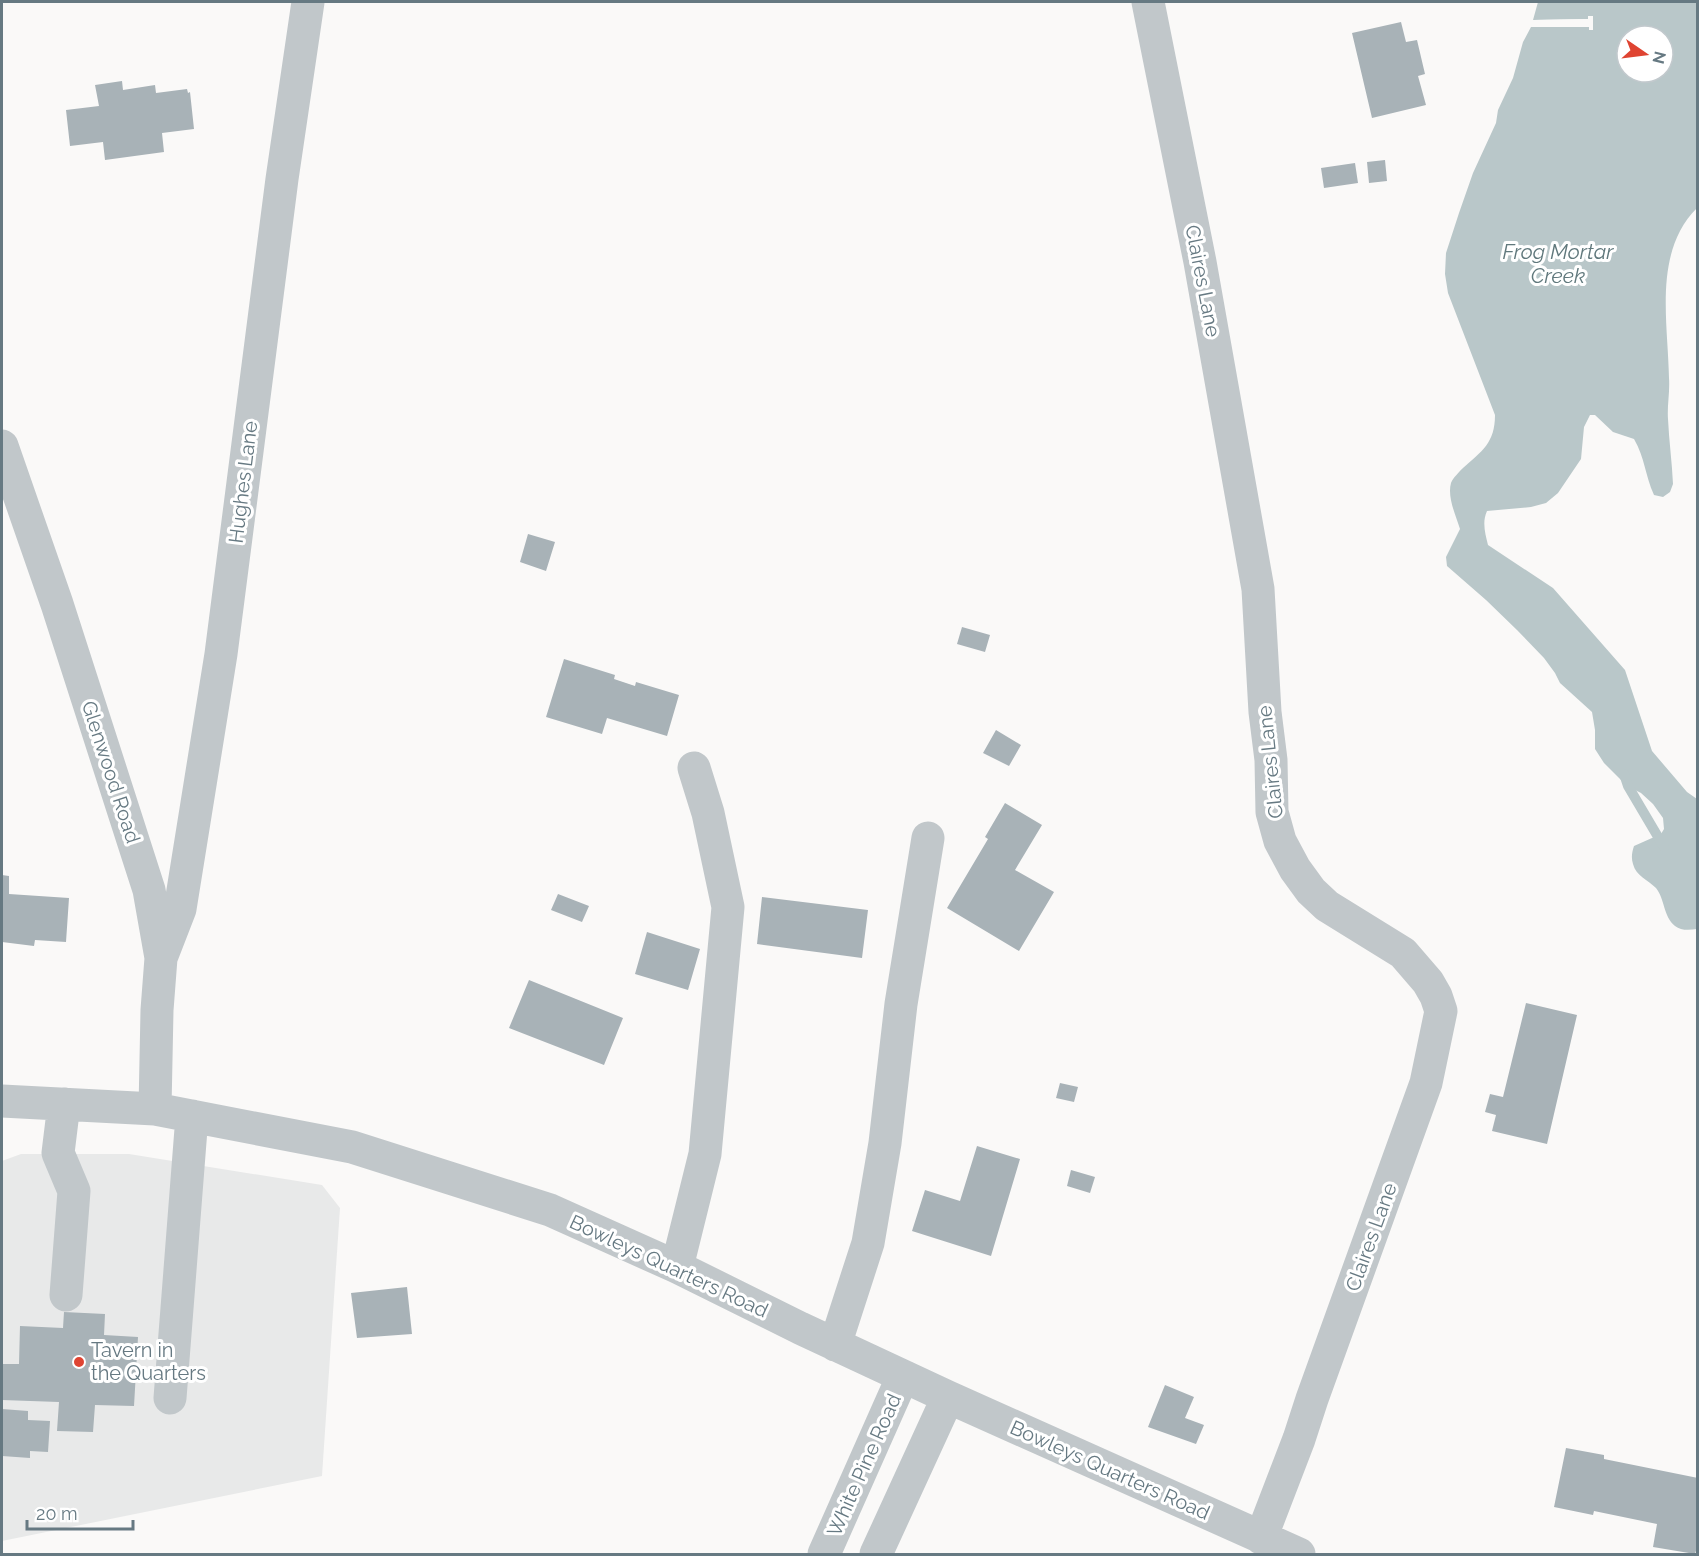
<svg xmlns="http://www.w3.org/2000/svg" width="1699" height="1556" font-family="Raleway,sans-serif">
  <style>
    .built { fill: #e8e9e9 }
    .water { fill: #b9c7c9; fill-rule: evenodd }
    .pier { fill: #faf9f8 }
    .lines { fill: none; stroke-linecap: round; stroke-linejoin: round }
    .stream { stroke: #b9c7c9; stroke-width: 10 }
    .building { fill: #a8b2b7 }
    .minor { stroke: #c1c7ca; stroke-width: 33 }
    .poi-dot { fill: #df4432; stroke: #fff; stroke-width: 2 }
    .labels { text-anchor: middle; stroke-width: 6; stroke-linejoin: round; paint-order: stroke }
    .street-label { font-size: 20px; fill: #667982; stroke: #fff }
    .poi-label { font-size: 20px; fill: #667982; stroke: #fff; text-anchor: start }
    .water-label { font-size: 21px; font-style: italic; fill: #60787c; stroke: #fff }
  </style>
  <rect width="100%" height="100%" fill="#faf9f8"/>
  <path class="built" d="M21,1154H129L322,1185L340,1208L322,1476L2,1541V1161Z"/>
  <path class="water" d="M1538,2H1697V208C1653,252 1668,321 1669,378C1670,392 1667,406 1668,419C1669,441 1672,462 1673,484L1670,492L1663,497L1654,495C1645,475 1645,458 1634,439L1613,432L1595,415H1590L1584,427L1581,459L1558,493L1546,503L1531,507L1487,511C1482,522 1485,533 1488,545L1553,588L1625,670L1652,751L1687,792L1697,799V929C1690,930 1681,931 1675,926C1663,916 1665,899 1656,888C1648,880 1636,876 1633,864C1631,858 1632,852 1634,846L1661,834L1664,829L1663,818L1653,804L1641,793L1627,786L1604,763L1595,749V730L1592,712L1560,683L1555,673L1544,658L1517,630L1486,600L1447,566L1446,557L1460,529C1456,516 1447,497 1451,483C1453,478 1459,472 1463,468C1482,451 1495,443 1495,415L1448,293L1445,274L1446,253L1459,213L1473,173L1496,123L1498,110L1513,78L1523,42L1531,27H1589L1593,30L1592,16L1588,19L1533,20ZM1627,36H1663V72H1627Z"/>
  <path class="pier" d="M1588,16H1593V30H1589V27H1531L1532,24H1590V22L1532,23L1533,20L1588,19Z"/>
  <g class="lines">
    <path class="stream" d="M1624,774L1628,786L1664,847"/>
  </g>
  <path class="building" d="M1401,22L1406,42L1417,40L1425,74L1418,76L1426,105L1372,118L1352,33Z
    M122,81L123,90L155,85L156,93L187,89L188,93L190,92L194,129L162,133L164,152L105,160L103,142L70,146L66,110L99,106L95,85Z
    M1385,160L1387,181L1369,183L1367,162Z
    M1355,163L1358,183L1324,188L1321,168Z
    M528,534L555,542L546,571L520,562Z
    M962,627L990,635L985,652L957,644Z
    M564,659L615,675L614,679L635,686L636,682L679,695L667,736L607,718L602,734L546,717Z
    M996,730L1021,745L1009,766L983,753Z
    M1005,803L1042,825L1015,870L1054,892L1019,951L947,908L988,839L985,837Z
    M2,875L9,876V894L69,898L66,942L35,940L34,946L2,942Z
    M558,894L589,906L582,922L551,910Z
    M762,897L868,910L862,958L757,944Z
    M647,932L700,949L688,990L635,974Z
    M529,980L623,1018L604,1065L509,1028Z
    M1526,1003L1577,1015L1547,1144L1492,1131L1496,1115L1485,1112L1490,1094L1503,1097Z
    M1060,1083L1078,1087L1074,1102L1056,1098Z
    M977,1146L1020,1159L991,1256L912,1231L925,1190L960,1201Z
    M1071,1170L1095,1177L1090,1193L1067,1186Z
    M407,1287L412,1334L357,1338L351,1293Z
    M64,1312L105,1314L104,1335L138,1337L134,1406L95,1405L93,1432L57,1431L59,1402L2,1400V1364H19L20,1326L63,1328Z
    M1165,1385L1194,1397L1185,1418L1204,1425L1196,1444L1148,1427Z
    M2,1409L28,1411V1420L50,1421L48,1452L30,1451V1458L2,1456Z
    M1566,1448L1604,1455V1459L1698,1478V1544L1695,1554L1653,1547L1657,1524L1594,1511L1593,1515L1554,1507Z"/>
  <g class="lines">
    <path class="minor" d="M1148,2L1200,262L1258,589L1265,712L1271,760L1272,812L1280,841L1295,869L1311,891L1327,906L1403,953L1428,982L1436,996L1441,1011L1426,1083L1312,1399L1299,1439L1261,1538
      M2,446L57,604L149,890L161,958L157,1010L155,1109
      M161,958L180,909L221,654L282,179L308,2
      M2,1101L155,1109L352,1147L550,1210L677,1267L800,1328L948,1397L1299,1554
      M64,1104L58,1153L74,1191L66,1295
      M677,1267L705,1154L728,907L708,813L694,768
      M835,1345L868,1243L885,1143L901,1004L928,838
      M170,1398L192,1116
      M824,1554L903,1376
      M876,1554L948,1397"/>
  </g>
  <circle class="poi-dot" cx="79" cy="1362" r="6"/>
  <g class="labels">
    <g class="street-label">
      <text transform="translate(1203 281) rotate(79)" y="7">Claires Lane</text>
      <text transform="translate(243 482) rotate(-83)" y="7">Hughes Lane</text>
      <text transform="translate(1270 762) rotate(-96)" y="7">Claires Lane</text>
      <text transform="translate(111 772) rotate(72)" y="7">Glenwood Road</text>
      <text transform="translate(1371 1237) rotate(-70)" y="7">Claires Lane</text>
      <text transform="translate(669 1266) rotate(25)" y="7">Bowleys Quarters Road</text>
      <text transform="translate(864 1465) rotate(-66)" y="7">White Pine Road</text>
      <text transform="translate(1110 1470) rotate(24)" y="7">Bowleys Quarters Road</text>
    </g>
    <g class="poi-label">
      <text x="91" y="1357">Tavern in<tspan x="91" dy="23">the Quarters</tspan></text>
    </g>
    <g class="water-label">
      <text x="1558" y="259">Frog Mortar<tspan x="1558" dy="24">Creek</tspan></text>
    </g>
  </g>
  <rect width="1699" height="1556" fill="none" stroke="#667982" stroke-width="6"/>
  <g transform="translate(1645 54) rotate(104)"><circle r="28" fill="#ffffff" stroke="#c2c9cd" stroke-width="1.5"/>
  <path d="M0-4.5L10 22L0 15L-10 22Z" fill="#df4432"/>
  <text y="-9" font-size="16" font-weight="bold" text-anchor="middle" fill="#667982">N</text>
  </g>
  <path d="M27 1520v9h106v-9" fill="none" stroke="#667982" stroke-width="3"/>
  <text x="36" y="1520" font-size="18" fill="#667982" stroke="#ffffff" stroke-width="4.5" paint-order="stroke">20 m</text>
</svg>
